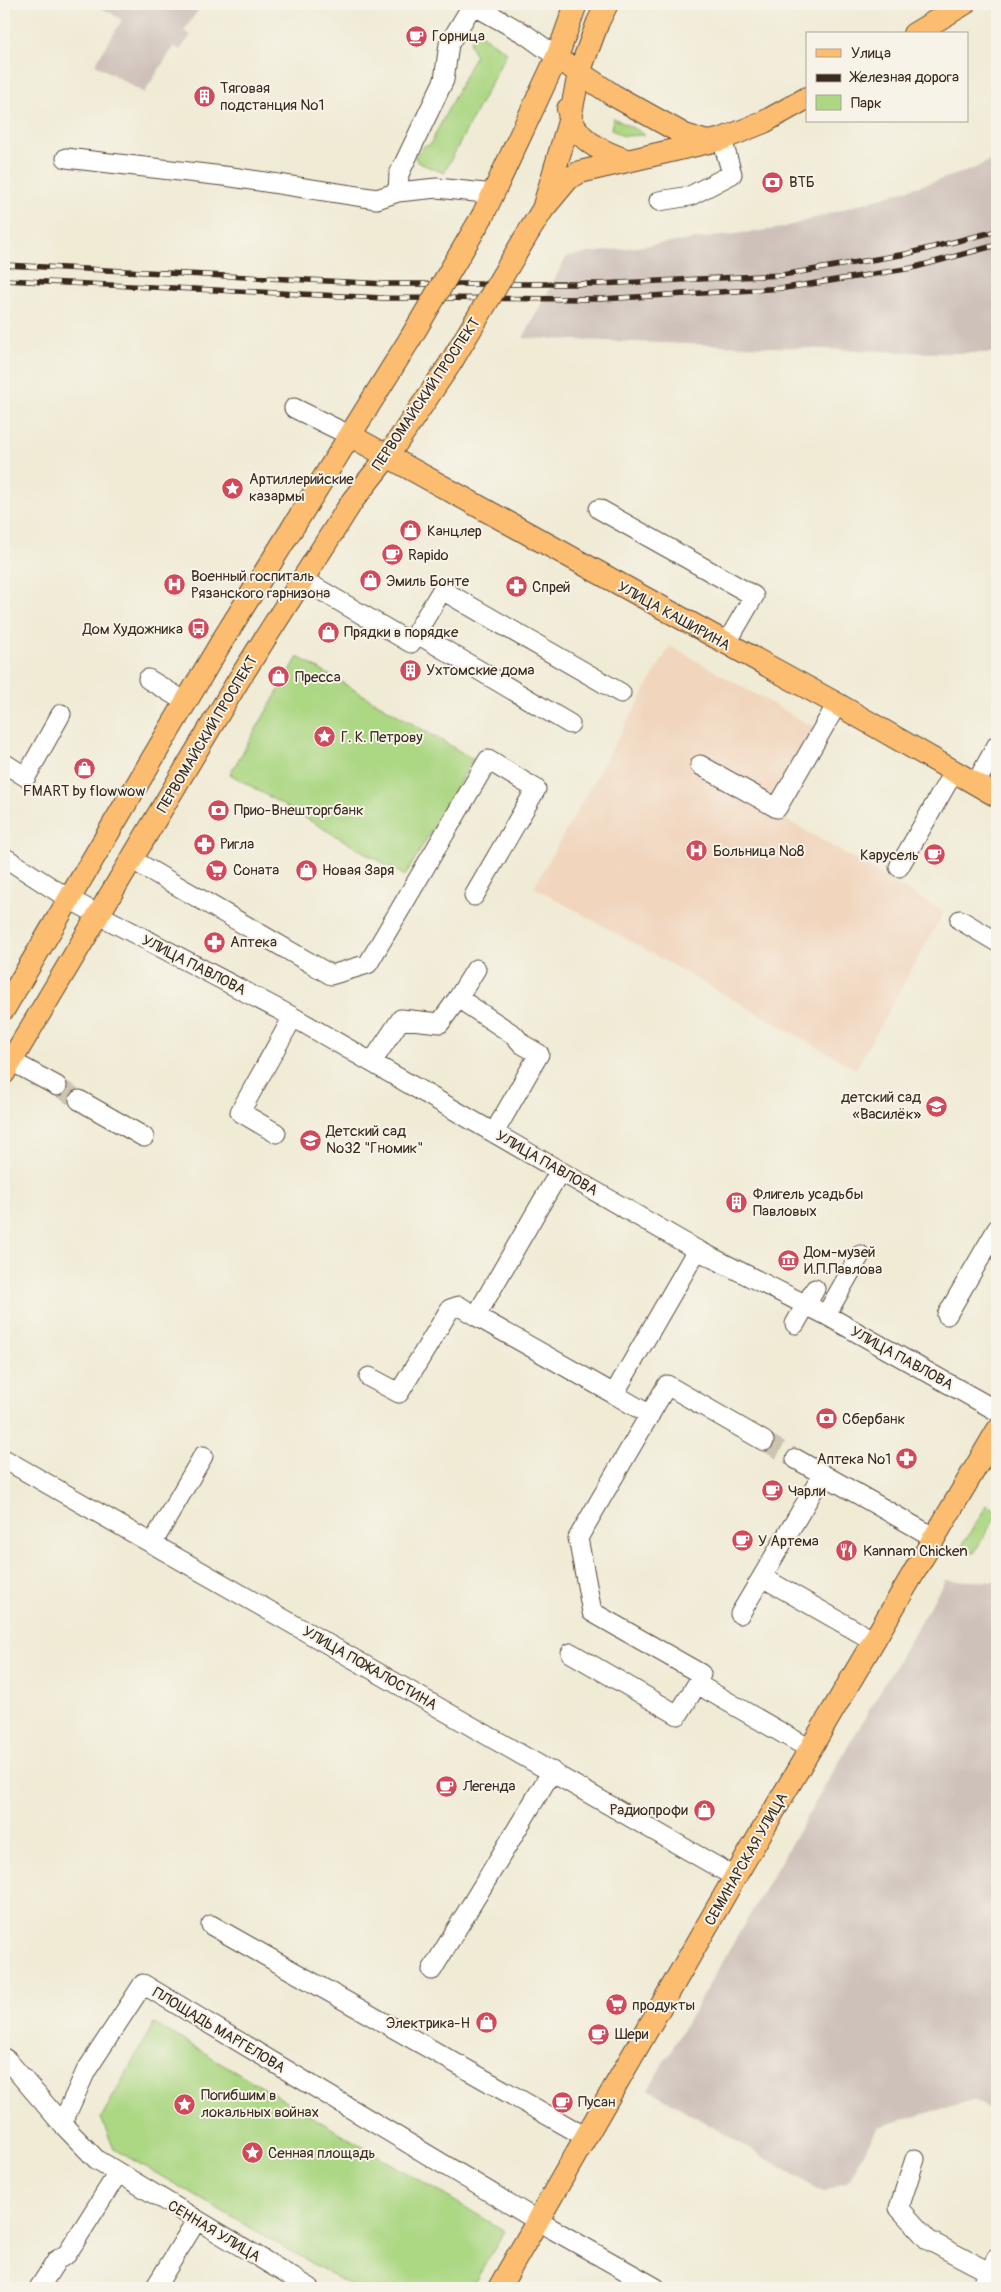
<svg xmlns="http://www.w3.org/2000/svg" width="1001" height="2292" font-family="Pangolin,sans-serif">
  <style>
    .built { fill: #f1d5bd }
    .industrial { fill: #cec1ba }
    .green { fill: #acd783; stroke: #748050 }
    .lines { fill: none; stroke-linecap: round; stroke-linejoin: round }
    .minor-tunnel { stroke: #ccc4b0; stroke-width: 19; stroke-dasharray: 19 9; stroke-linecap: butt }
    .minor-casing { stroke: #564739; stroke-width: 21 }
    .major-casing { stroke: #564739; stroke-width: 24 }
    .minor { stroke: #fff; stroke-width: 19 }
    .major { stroke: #fcbd6f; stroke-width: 22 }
    .rail-casing { stroke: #3b2a1e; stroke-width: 5.5 }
    .rail { stroke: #f7f3e8; stroke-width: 4; stroke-dasharray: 11; stroke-linecap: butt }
    .major-bridge-casing { stroke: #564739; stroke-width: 24; stroke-linecap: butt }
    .major-bridge { stroke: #fcbd6f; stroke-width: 22 }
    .labels { text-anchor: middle; stroke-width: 4; stroke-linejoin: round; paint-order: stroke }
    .poi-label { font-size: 15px; fill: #3b2a1e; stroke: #f7f3e8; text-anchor: start }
    .street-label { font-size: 15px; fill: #3b2a1e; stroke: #f7f3e8 }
  </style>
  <rect width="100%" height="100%" fill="#f7f3e8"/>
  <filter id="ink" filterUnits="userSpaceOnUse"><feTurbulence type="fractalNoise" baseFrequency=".02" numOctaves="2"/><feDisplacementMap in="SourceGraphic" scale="10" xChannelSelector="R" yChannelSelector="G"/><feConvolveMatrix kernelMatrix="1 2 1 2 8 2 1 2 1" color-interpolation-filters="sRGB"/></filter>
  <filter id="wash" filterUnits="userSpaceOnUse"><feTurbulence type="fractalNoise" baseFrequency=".0096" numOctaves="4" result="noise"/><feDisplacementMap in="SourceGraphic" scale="20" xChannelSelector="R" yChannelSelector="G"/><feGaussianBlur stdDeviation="1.12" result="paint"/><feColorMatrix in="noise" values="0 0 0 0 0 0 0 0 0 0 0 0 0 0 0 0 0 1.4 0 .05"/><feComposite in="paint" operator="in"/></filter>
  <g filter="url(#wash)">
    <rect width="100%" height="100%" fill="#f0ebd5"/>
    <path class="built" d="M670,646L824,733L777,814L944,912L856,1069L534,887Z"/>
    <path class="industrial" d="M95,4H202L184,31L191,35L180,50L174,46L144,93L95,64L122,20Z
      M997,157V353H933L523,338L567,256L782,228L971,170Z
      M997,1578V2113L973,2100L878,2127L847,2182L823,2192L648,2089L945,1580L995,1582Z"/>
    <path class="green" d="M480,34L507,52L444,173L417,162L415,156L424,146L430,145L475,56L470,43L473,37Z
      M613,118L643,133L644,135L623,136L611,129Z
      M298,657L473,759L405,876L230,774Z
      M987,1505L997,1511V1514L974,1553L962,1546Z
      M154,2023L505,2231L471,2288H355L114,2149L101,2118Z"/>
  </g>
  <g filter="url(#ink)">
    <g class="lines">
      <path class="minor-tunnel" d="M57,1086L79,1100
        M764,1441L796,1459"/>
      <defs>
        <path id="minor" d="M471,4L525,34L557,57
          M473,4L449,44L444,80L399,174L398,192L437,188L494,194
          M66,158L232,177L377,199L398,192
          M659,201L690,196L732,174L722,139
          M294,408L351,436
          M599,509L754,596L726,644
          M303,580L411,643L416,633L570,724
          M416,633L442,590L621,693
          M148,679L186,702
          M4,763L26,777L61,714
          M700,765L777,808L837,704
          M976,783L997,745
          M4,857L69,899L293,1017L697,1250L826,1315L997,1411
          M131,859L331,975L368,964L488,760L536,789L474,896
          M899,867L954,771
          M960,920L997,942
          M458,998L476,969
          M11,1061L57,1086
          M372,1062L401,1019L440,1023L458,998L514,1035L522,1044L539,1054L494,1133
          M79,1100L144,1137
          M276,1133L240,1112L293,1017
          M560,1171L476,1316L614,1394
          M826,1315L860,1255
          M947,1315L997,1229
          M795,1324L815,1289
          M369,1377L399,1393L450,1309L459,1306L476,1316
          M650,1415L614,1394L697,1250
          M4,1459L735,1877
          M796,1459L935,1538
          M823,1474L762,1577L874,1641
          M152,1544L203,1456
          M740,1614L762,1577
          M571,1653L678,1715L697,1684L810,1749
          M697,1684L701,1674L592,1612L578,1538L667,1385L764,1441
          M211,1925L586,2137
          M432,1970L552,1771
          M4,2058L8,2061L62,2124L96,2159L310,2288
          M62,2124L86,2071L143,1984L538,2221L656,2288
          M915,2159L899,2208L928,2240L989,2272
          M39,2288L57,2260L67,2254L118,2173
          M155,2288L196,2221
          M981,2288L997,2257"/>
        <path id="major" d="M914,34L964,4
          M568,65L613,95L685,135L707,142
          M568,109C574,139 600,151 626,160
          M543,209L568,179L580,172L722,139L764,122L807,98
          M483,215L557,57L576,4
          M525,238L543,209L570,118L579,73L598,22L607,4
          M351,436L837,704L997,796
          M4,1009L222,641L410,339
          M4,1073L238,681L353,500L387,457L450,364
          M499,2288L735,1877L997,1431"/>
      </defs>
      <use href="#minor" class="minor-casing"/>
      <use href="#major" class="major-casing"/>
      <use href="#minor" class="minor"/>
      <use href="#major" class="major"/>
      <defs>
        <path id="rail" d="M4,265L387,284H599L782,275L906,254L997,231
          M4,280L383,298L601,299L785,288L912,268L997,245"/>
      </defs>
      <use href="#rail" class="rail-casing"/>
      <use href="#rail" class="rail"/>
      <defs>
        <path id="major-bridge" d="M410,339L483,215
          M450,364L525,238"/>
      </defs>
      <use href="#major-bridge" class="major-bridge-casing"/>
      <use href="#major-bridge" class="major-bridge"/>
    </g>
  </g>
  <defs>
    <symbol id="cafe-disc" viewBox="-11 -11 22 22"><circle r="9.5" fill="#d1495b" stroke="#f7f3e8"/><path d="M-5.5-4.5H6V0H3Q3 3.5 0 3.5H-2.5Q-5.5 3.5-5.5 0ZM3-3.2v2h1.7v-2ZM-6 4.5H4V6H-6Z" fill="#fff"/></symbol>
    <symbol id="building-disc" viewBox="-11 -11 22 22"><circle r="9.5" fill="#d1495b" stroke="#f7f3e8"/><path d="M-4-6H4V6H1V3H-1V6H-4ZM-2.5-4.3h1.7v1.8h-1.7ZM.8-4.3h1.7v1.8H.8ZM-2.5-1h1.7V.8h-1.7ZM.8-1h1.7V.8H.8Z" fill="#fff"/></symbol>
    <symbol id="bank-disc" viewBox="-11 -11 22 22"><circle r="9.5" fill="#d1495b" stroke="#f7f3e8"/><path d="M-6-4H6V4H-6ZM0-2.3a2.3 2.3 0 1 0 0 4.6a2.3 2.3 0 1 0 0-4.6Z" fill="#fff"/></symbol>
    <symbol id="sight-disc" viewBox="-11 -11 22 22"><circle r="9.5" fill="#d1495b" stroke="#f7f3e8"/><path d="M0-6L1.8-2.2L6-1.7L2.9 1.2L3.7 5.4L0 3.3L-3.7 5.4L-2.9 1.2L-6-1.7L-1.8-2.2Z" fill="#fff"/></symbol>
    <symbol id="shop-disc" viewBox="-11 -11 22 22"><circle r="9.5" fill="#d1495b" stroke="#f7f3e8"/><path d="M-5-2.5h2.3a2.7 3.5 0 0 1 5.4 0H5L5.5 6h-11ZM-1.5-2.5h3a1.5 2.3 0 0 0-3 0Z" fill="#fff"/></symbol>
    <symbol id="hospital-disc" viewBox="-11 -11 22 22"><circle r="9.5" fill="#d1495b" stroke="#f7f3e8"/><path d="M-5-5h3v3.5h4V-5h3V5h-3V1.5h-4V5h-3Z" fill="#fff"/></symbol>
    <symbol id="pharmacy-disc" viewBox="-11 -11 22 22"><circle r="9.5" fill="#d1495b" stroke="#f7f3e8"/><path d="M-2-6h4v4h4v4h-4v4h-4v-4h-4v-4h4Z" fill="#fff"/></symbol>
    <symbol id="bus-disc" viewBox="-11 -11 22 22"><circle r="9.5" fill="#d1495b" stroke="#f7f3e8"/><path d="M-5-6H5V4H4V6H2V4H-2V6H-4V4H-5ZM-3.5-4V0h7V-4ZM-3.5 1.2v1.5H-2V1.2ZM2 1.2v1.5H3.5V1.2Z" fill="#fff"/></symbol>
    <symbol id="supermarket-disc" viewBox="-11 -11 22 22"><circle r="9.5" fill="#d1495b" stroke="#f7f3e8"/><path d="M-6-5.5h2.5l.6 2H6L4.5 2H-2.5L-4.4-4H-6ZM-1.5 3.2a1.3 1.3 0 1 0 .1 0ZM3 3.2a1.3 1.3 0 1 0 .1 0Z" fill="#fff"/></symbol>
    <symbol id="school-disc" viewBox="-11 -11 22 22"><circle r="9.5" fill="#d1495b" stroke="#f7f3e8"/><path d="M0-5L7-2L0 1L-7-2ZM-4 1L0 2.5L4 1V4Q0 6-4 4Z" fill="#fff"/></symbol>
    <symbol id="museum-disc" viewBox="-11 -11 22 22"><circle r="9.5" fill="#d1495b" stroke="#f7f3e8"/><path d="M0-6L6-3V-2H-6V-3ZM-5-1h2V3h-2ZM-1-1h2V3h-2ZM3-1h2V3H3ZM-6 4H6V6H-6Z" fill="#fff"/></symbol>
    <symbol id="restaurant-disc" viewBox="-11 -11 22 22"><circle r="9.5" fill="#d1495b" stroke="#f7f3e8"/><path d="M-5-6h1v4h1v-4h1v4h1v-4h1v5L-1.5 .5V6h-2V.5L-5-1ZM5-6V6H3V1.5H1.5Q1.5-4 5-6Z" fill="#fff"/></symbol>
  </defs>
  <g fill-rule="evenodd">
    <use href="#cafe-disc" x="404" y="24" width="25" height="25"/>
    <use href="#building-disc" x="192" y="84" width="25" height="25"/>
    <use href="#bank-disc" x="760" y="170" width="25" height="25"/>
    <use href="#sight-disc" x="220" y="476" width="25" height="25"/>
    <use href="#shop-disc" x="398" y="518" width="25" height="25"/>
    <use href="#cafe-disc" x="380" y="542" width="25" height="25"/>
    <use href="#shop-disc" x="358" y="568" width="25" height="25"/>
    <use href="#hospital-disc" x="162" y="572" width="25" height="25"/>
    <use href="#pharmacy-disc" x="504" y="574" width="25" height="25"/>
    <use href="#bus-disc" x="186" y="616" width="25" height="25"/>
    <use href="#shop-disc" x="316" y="620" width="25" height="25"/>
    <use href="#building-disc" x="398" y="658" width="25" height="25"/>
    <use href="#shop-disc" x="266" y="664" width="25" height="25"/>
    <use href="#sight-disc" x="312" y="724" width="25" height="25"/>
    <use href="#shop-disc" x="72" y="756" width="25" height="25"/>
    <use href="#bank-disc" x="206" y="798" width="25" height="25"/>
    <use href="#pharmacy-disc" x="192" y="832" width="25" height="25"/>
    <use href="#hospital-disc" x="684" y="838" width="25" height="25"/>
    <use href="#cafe-disc" x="922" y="842" width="25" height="25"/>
    <use href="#supermarket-disc" x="204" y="858" width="25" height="25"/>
    <use href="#shop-disc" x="294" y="858" width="25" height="25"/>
    <use href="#pharmacy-disc" x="202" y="930" width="25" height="25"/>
    <use href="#school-disc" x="924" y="1094" width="25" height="25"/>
    <use href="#school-disc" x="298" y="1128" width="25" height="25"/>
    <use href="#building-disc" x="724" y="1190" width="25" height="25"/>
    <use href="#museum-disc" x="776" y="1248" width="25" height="25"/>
    <use href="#bank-disc" x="814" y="1406" width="25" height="25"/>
    <use href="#pharmacy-disc" x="894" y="1446" width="25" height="25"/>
    <use href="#cafe-disc" x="760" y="1478" width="25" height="25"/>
    <use href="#cafe-disc" x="730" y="1528" width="25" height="25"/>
    <use href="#restaurant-disc" x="834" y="1538" width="25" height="25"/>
    <use href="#cafe-disc" x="434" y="1774" width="25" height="25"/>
    <use href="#shop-disc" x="692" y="1798" width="25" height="25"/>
    <use href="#supermarket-disc" x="604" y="1992" width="25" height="25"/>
    <use href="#shop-disc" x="474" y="2010" width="25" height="25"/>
    <use href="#cafe-disc" x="586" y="2022" width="25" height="25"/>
    <use href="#cafe-disc" x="550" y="2090" width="25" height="25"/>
    <use href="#sight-disc" x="172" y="2092" width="25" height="25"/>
    <use href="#sight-disc" x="240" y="2140" width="25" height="25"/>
  </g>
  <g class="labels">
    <g class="poi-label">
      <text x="432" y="41">Горница</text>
      <text x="220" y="93">Тяговая<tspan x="220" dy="17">подстанция №1</tspan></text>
      <text x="789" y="187">ВТБ</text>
      <text x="249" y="484">Артиллерийские<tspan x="249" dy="17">казармы</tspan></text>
      <text x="427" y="536">Канцлер</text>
      <text x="408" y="560">Rapido</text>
      <text x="191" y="581">Военный госпиталь<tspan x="191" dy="17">Рязанского гарнизона</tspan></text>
      <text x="386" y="586">Эмиль Бонте</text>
      <text x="532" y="592">Спрей</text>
      <text x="183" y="634" text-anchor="end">Дом Художника</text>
      <text x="344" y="637">Прядки в порядке</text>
      <text x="426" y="675">Ухтомские дома</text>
      <text x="295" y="682">Пресса</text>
      <text x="341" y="742">Г. К. Петрову</text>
      <text x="84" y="796" text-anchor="middle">FMART by flowwow</text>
      <text x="234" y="815">Прио-Внешторгбанк</text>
      <text x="220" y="849">Ригла</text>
      <text x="713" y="856">Больница №8</text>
      <text x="919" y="860" text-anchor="end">Карусель</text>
      <text x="233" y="875">Соната</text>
      <text x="322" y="875">Новая Заря</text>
      <text x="230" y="947">Аптека</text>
      <text x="921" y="1102" text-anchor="end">детский сад<tspan x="921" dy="17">«Василёк»</tspan></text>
      <text x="326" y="1136">Детский сад<tspan x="326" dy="17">№32 "Гномик"</tspan></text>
      <text x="753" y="1199">Флигель усадьбы<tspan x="753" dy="17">Павловых</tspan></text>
      <text x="804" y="1257">Дом-музей<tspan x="804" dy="17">И.П.Павлова</tspan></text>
      <text x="842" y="1424">Сбербанк</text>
      <text x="891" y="1464" text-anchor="end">Аптека №1</text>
      <text x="788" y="1496">Чарли</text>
      <text x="758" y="1546">У Артема</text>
      <text x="863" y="1556">Kannam Chicken</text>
      <text x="463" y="1791">Легенда</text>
      <text x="688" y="1815" text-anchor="end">Радиопрофи</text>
      <text x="632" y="2010">продукты</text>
      <text x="470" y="2028" text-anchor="end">Электрика-Н</text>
      <text x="615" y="2039">Шери</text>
      <text x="201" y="2100">Погибшим в<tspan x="201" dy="17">локальных войнах</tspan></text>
      <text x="578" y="2107">Пусан</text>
      <text x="268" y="2158">Сенная площадь</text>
    </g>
    <g class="street-label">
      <text transform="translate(426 394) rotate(-56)" y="5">ПЕРВОМАЙСКИЙ ПРОСПЕКТ</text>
      <text transform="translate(674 616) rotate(29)" y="5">УЛИЦА КАШИРИНА</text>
      <text transform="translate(207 734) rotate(-59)" y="5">ПЕРВОМАЙСКИЙ ПРОСПЕКТ</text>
      <text transform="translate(194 965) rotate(27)" y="5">УЛИЦА ПАВЛОВА</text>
      <text transform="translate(547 1163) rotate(30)" y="5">УЛИЦА ПАВЛОВА</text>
      <text transform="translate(902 1358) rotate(29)" y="5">УЛИЦА ПАВЛОВА</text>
      <text transform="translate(370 1668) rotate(30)" y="5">УЛИЦА ПОЖАЛОСТИНА</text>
      <text transform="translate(746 1859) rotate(-60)" y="5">СЕМИНАРСКАЯ УЛИЦА</text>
      <text transform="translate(219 2030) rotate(31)" y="5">ПЛОЩАДЬ МАРГЕЛОВА</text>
      <text transform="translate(214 2231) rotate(31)" y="5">СЕННАЯ УЛИЦА</text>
    </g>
  </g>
  <rect width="1001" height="2292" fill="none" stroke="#f7f3e8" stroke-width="20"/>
  <rect x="806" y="32" width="162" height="90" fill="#f7f3e8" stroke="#aca397"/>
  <rect x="816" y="49" width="25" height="8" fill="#fcbd6f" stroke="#aca397"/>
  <text x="851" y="58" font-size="15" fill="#3b2a1e">Улица</text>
  <rect x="816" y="74" width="25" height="8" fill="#3b2a1e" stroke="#aca397"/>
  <text x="851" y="82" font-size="15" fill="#3b2a1e">Железная дорога</text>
  <rect x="816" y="95" width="25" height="15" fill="#acd783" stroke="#aca397"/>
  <text x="851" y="108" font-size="15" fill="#3b2a1e">Парк</text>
</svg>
